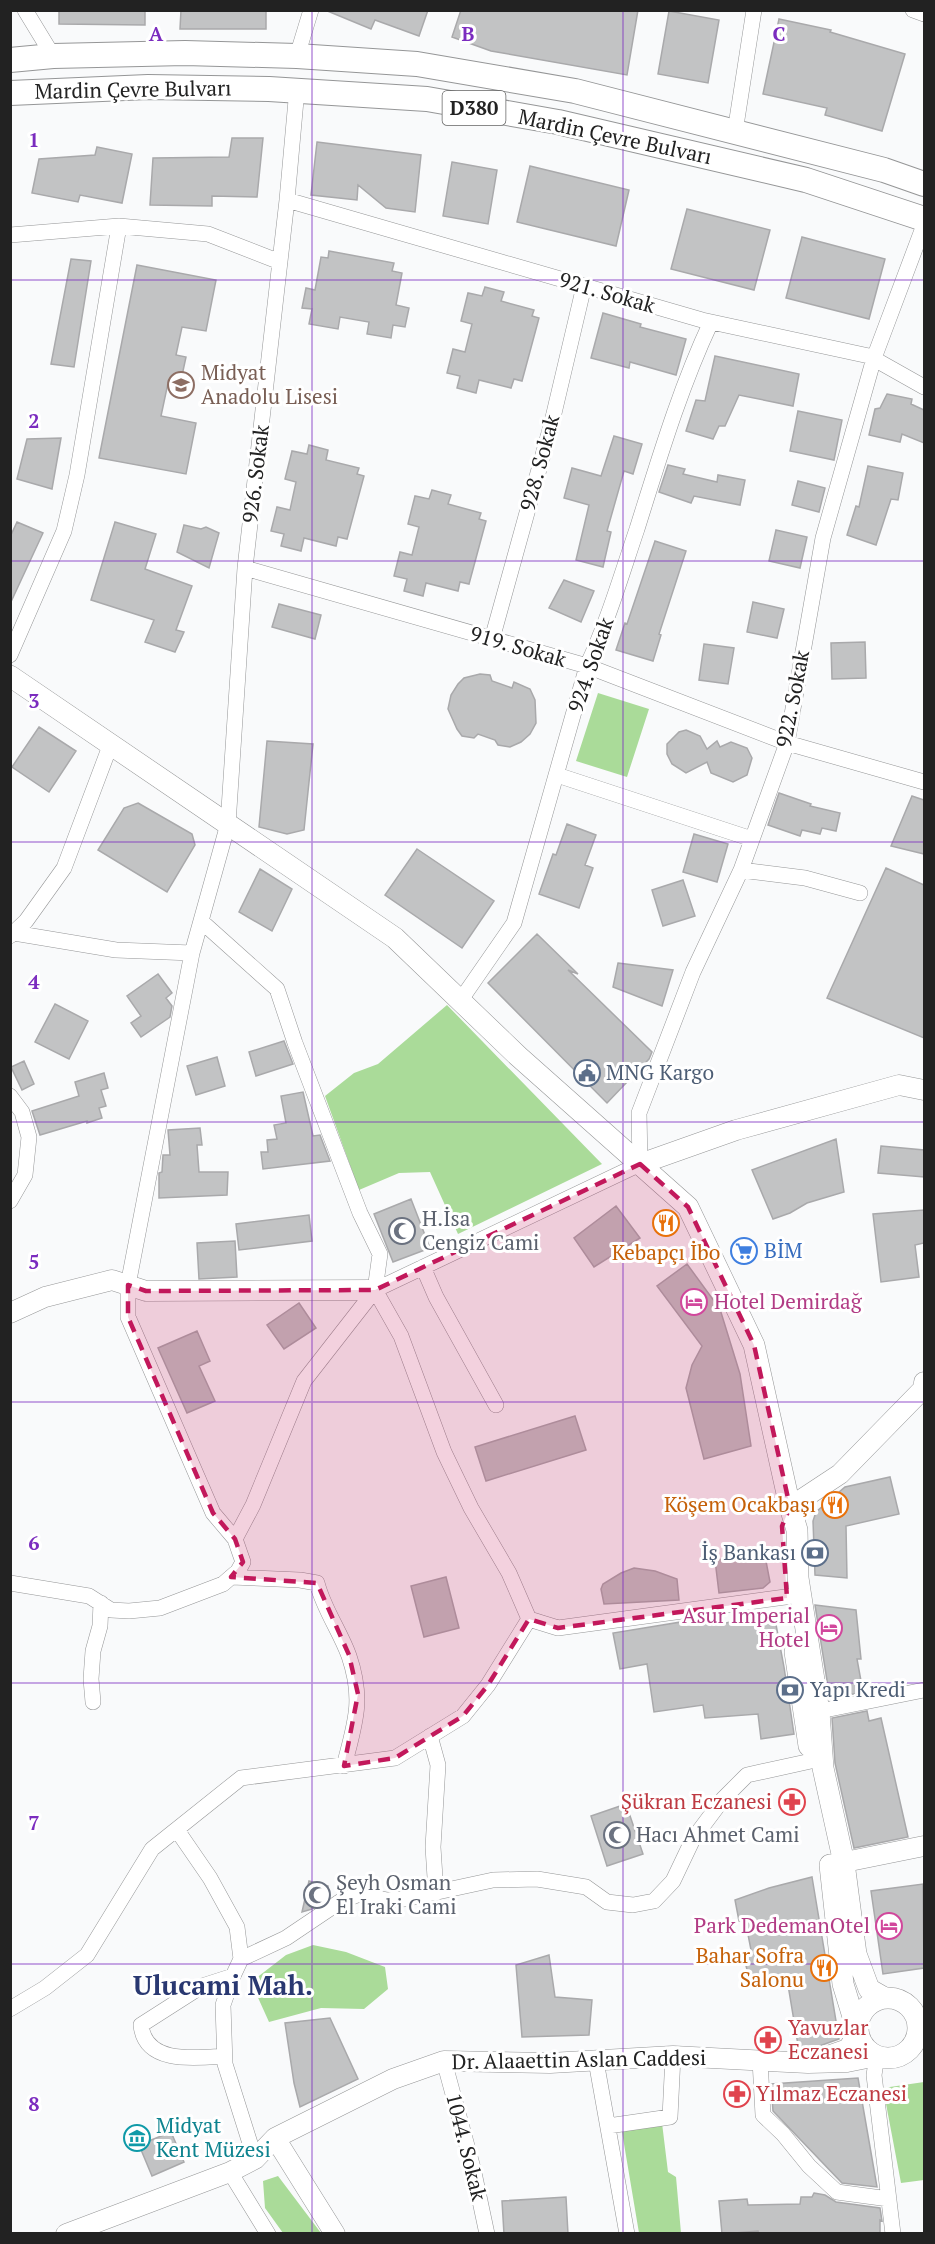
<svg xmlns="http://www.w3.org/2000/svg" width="935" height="2244" font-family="'PT Serif',serif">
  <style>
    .green { fill: #aadb99 }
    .building { fill: #c2c3c4; stroke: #a9a9ab; stroke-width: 1.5 }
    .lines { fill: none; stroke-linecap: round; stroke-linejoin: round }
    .minor-casing { stroke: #959697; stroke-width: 16 }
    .tertiary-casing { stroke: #959697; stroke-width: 21 }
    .secondary-casing { stroke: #959697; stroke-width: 22 }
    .primary-casing { stroke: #959697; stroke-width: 26 }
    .minor { stroke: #fff; stroke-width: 15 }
    .tertiary { stroke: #fff; stroke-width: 20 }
    .secondary { stroke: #fff; stroke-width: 21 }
    .primary { stroke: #fff; stroke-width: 24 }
    .marked { fill: #c2185b; fill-opacity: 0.2; stroke: #c2185b; stroke-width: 4.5; stroke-dasharray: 12 8; stroke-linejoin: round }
    .grid { fill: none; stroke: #7b2cbf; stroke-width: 1.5; stroke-opacity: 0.55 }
    .labels { text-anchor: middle; stroke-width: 6; stroke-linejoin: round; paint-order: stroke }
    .shield { fill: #fff; stroke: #646464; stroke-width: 1.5 }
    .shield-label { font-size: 20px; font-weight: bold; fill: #222 }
    .street-label { font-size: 21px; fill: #222; stroke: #fff }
    .education-label { font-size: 21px; fill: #785e54; stroke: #fff; text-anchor: start }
    .service-label { font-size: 21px; fill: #4e5e75; stroke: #fff; text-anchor: start }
    .worship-label { font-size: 21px; fill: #5b616d; stroke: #fff; text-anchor: start }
    .shop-label { font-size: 21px; fill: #366cbe; stroke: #fff; text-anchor: start }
    .food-label { font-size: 21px; fill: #c56008; stroke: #fff; text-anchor: end }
    .hotel-label { font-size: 21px; fill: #b23c85; stroke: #fff; text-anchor: end }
    .health-label { font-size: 21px; fill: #be3a42; stroke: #fff; text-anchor: start }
    .culture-label { font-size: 21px; fill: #0d838f; stroke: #fff; text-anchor: start }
    .district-label { font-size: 27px; font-weight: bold; fill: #293871; stroke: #fff }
    .grid-label { font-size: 20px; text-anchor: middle; font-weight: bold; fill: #7b2cbf; stroke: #fff; stroke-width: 6; stroke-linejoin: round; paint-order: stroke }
  </style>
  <rect width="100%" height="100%" fill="#f9fafb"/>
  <path class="green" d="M598,693L649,709L627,777L576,761Z
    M447,1005L602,1164L458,1234L430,1172L399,1173L359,1190L325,1096L354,1073L378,1064Z
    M313,1945L346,1952L385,1967L388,1989L364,2009L321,2008L269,2022L251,1982L286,1955Z
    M924,2082V2180L901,2183L883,2088Z
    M662,2123L668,2172L676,2177L681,2233H639L622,2132Z
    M278,2176L321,2233H283L265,2208L263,2181Z"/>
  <path class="building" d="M59,10H145V25L59,24Z
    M181,10H266V29H180Z
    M325,10H428L419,36L375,20L371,29Z
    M461,10H638L627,75L491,51L452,37Z
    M669,11L719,20L708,83L658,74Z
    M779,19L831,30L830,32L905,54L882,131L825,115L827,108L763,94Z
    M232,138H263L257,197L212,196V206L150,205L153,158L229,157Z
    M317,142L421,155L415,212L386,208L358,185L357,200L311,195Z
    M97,147L132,154L122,203L80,195L78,202L32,193L39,159L95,155Z
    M452,162L497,170L488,224L443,216Z
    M530,166L629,190L616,246L517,222Z
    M687,209L770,230L754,290L671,269Z
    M802,237L885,259L869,319L786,298Z
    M329,251L394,263L392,271L402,273L396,305L409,308L405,327L393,325L391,338L367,334L369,322L340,317L338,329L309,324L312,309L302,308L306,288L315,290L321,257L328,258Z
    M71,259L91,261L74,367L51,364Z
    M137,265L216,280L206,331L182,327L176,355L186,357L180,385L168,383L161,416L196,423L186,474L99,458Z
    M485,287L504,292L501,301L534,310L532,316L539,318L522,381L514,379L511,388L479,380L476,393L457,388L460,376L447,373L453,349L465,352L472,324L461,321L468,293L482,296Z
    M603,313L641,324L640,327L686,339L676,375L630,362L629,368L591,358Z
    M715,356L799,374L793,406L739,395L725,426H719L713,439L686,431L696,400L705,401Z
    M887,394L912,399L911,404L924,410V443L902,434L900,442L869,435L875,409L880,408Z
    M798,411L842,420L834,460L790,451Z
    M614,436L642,444L633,474L624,471L607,531L611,532L603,567L576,560L589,505L564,498L572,468L601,476Z
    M61,438L52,489L17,479L27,439Z
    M309,445L328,450L326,460L359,468L357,474L364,476L347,539L338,537L336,546L304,538L301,551L281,546L284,534L271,531L277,507L290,510L296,482L285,479L292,451L307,454Z
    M668,465L685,469L683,474L717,482L718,475L745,480L740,505L694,496L691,503L659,492Z
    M868,466L903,473L898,500L891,499L876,545L847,535L856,506L859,507Z
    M798,481L825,488L819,512L792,505Z
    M432,490L451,495L448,504L481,513L479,519L486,521L469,584L460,582L458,591L426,583L423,596L404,591L407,579L394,576L400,552L412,555L419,527L408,524L415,496L429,499Z
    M17,522L43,533L10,604V537Z
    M115,522L156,534L145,569L192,586L176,630L184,632L175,652L145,642L154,620L91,600Z
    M184,525L201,529L206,527L219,533L209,568L177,552Z
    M776,530L807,537L800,568L769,561Z
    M655,541L686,551L659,634L661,635L653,661L616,650L625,623L627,624Z
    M564,580L594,591L581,622L549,608Z
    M753,602L784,609L777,638L747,632Z
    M279,604L321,615L315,639L272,627Z
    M865,642L866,678L832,679L831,643Z
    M704,644L734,648L728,684L699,680Z
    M480,674L490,675L492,681L512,688L514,682L530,689L535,700L536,723L530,734L521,742L510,747L498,745L495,740L478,734L474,738L462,736L457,729L448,709L451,695L458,684L464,678Z
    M39,727L76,751L49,792L12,767Z
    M686,730L700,736L707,749L717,741L720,747L731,742L747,748L752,758L747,775L733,782L711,773L707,762L686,773L672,764L667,754V744L679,732Z
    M267,741L313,744L304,830L287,834L259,827Z
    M779,793L811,804L810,806L840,813L836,831L822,828L820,834L802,830L800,836L768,825Z
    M912,796L924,800V854L891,846Z
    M138,803L192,834L195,845L167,892L98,850L124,808Z
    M567,824L596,835L585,865L593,868L579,908L539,894L553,854L556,855Z
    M694,834L728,844L717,882L683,872Z
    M417,849L494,901L462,948L385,895Z
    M886,868L924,885V1038L827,998Z
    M260,869L292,889L272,931L239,912Z
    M683,880L695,916L663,926L652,890Z
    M537,934L578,974L568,970L652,1052L649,1059L607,1103L488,983Z
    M618,963L673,970L662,1006L613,987Z
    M158,974L172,993L166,998L172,1006L170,1017L141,1037L131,1023L141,1016L127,996Z
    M55,1004L88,1021L69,1059L35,1042Z
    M284,1041L293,1064L256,1076L249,1052Z
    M217,1057L225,1086L196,1095L187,1066Z
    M24,1061L34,1084L22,1090L11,1067Z
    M104,1073L108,1088L101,1090L106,1106L99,1108L102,1118L87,1123V1121L40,1135L32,1111L79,1096L75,1082Z
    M303,1092L313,1136L320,1135L330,1161L263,1169L261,1152H268L267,1140L277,1139L274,1125L286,1123L281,1096Z
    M200,1128L202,1145H197L199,1172H228L227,1195L159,1198V1173L162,1172L163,1155H170L168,1130Z
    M836,1139L844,1192L807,1203L790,1213L773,1219L752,1170Z
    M881,1146L924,1150V1177L878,1173Z
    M411,1199L430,1248L393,1262L374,1214Z
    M616,1206L640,1238L594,1267L574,1238Z
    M924,1210V1243L915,1245L919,1277L881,1282L873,1214Z
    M309,1215L312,1241L239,1250L236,1224Z
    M235,1241L237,1277L199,1279L197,1243Z
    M687,1264L720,1309L740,1374L751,1446L704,1459L686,1388L692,1365L702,1346L657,1286Z
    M299,1303L316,1328L284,1349L267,1325Z
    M197,1331L210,1361L199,1366L215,1401L187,1413L158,1348Z
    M575,1416L586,1450L486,1481L475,1447Z
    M890,1477L899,1514L846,1526L847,1578L815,1575L813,1521L816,1512L845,1487Z
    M765,1556L770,1582L763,1588L719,1593L715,1560Z
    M634,1568L655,1571L677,1579L679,1600L604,1604L601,1589L603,1584L621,1573Z
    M446,1577L459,1628L424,1637L411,1586Z
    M815,1605L856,1610L861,1659H857L863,1692L830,1699Z
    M774,1614L784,1667L794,1734L761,1739L758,1714L705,1718L703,1705L654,1712L647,1664L620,1669L613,1633L681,1622V1624L714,1621L715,1625Z
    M867,1711L869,1721L881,1718L908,1837L854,1848L835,1763L832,1718Z
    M626,1804L643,1854L607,1866L591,1816Z
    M812,1877L839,2039L808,2050L799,2051L788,1985L751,1987L744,1957L752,1955L745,1919L739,1921L735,1900L769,1888Z
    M309,1881L328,1886L327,1898L312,1909L302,1912Z
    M923,1884L924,1968L883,1974L871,1891Z
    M549,1955L555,1997L592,2000L589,2035L522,2037L516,1965Z
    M330,2018L358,2079L300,2107L294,2083L285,2023Z
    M858,2078L877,2187L842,2183L773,2111L771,2084Z
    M171,2132L184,2162L152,2176L139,2145Z
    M814,2193L825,2195L836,2202L880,2208L882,2221L880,2220V2234H759L758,2231L722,2234L719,2201L747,2199L748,2205L800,2204L801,2197H812Z
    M566,2197L568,2234H504L502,2201Z"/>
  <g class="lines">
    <defs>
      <path id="minor" d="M25,10L53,56
        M913,10L924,14
        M297,56L311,10
        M735,132L754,10
        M287,200L702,320L869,356L924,387
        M10,235L119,226L208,234L280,262
        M245,568L587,666L787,743L924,782
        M492,639L551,426L584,286
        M10,655L64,531L77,475L119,226
        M557,775L752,839
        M741,870L805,878L860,893
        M201,921L277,989L295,1043L360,1213L380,1254L375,1290L401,1336L444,1452L471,1508L509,1573L529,1619L558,1628L800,1595
        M14,933L116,950L192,953
        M10,936L26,921L64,868L110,746
        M460,1001L514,923L587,666C608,621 621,576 637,529C659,459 680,388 711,322
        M10,1096L22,1112L29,1137L25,1175L10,1201
        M423,1267L436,1297L496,1405
        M235,1539L253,1505L304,1381L375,1290L640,1164L639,1113L693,972L741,870L787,743L823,538L874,358L924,225
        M231,1577L300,1580L317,1583C324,1610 340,1631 349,1656C364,1700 355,1723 344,1766
        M10,1583L89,1596L111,1610L129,1611L160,1608L223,1584L238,1571L243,1562L235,1539L213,1513L128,1317V1285L192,953L228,824L245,568L287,200L297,89
        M93,1702L91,1679L93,1651L100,1626L101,1603
        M810,1713L924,1690
        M430,1736L438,1765L433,1847L436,1893
        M177,1830L210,1878L237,1927L241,1959L233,1976L223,2005L225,2064L255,2159
        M241,1959L286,1938L341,1901L360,1894L387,1900L405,1899L493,1880L537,1879L586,1887L607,1902L633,1905L654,1901L673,1881L693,1839L723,1799L747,1775L811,1761
        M10,2009L45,1988L87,1955L152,1849L241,1778L395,1758L463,1716L488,1685L529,1619
        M224,2056C196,2058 145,2065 141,2025L202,1986L233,1976
        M877,2056L874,2075L893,2234
        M760,2060L763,2115L783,2134L809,2166L837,2192L889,2199
        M444,2061L473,2168L487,2234
        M596,2061L627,2234
        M608,2126L670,2117L673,2056
        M230,2172L268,2234"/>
      <path id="tertiary" d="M640,1164L736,1130L899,1085L924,1090
        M10,1313L45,1297L112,1280L146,1291L375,1290
        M790,1507L840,1474L924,1388V1382
        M830,1865L924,1846
        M858,2033L848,2049L808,2063L847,2062L877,2056
        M275,2138L335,2234
        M66,2234L230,2172L255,2159L275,2138L393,2079L444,2061L550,2063L673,2056L808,2063"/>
      <path id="secondary" d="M10,676L395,938L518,1056L688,1207L754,1345L790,1507L797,1530L798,1578L819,1712L823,1768L844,1863L856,1954L869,1989L883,1997
        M795,1652L809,1746
        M830,1865L843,1984L858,2033
        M858 2028a30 30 0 1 1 60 0a30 30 0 1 1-60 0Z"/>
      <path id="primary" d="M10,60L53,56L185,53L297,56L417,64L575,91L884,170L924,184
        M10,93L148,87L269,89L427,99L558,122L806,180L924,219"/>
    </defs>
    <use href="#minor" class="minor-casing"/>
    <use href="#tertiary" class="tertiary-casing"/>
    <use href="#secondary" class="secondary-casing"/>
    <use href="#primary" class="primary-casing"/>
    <use href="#minor" class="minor"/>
    <use href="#tertiary" class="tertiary"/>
    <use href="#secondary" class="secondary"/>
    <use href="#primary" class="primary"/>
  </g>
  <path class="marked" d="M640,1164L688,1207L754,1345L790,1507L782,1526L787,1598L558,1628L529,1619L488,1685L463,1716L395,1758L344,1766L358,1694L349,1655L317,1583L231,1577L243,1562L235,1539L213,1513L128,1317V1285L146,1291L375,1290Z"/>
  <path class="grid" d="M312,10V2234M623,10V2234M10,280H924M10,561H924M10,842H924M10,1122H924M10,1402H924M10,1683H924M10,1964H924"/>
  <defs>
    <symbol id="school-ring" viewBox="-11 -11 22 22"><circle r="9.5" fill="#fff" stroke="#8d6e63" stroke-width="1.5"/><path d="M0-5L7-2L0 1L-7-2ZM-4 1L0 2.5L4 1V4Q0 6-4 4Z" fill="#8d6e63"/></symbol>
    <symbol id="civic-ring" viewBox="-11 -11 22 22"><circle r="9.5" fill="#fff" stroke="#5c6f8a" stroke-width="1.5"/><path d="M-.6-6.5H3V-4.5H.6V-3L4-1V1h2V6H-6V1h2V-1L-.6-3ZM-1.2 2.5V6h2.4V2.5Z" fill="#5c6f8a"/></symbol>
    <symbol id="restaurant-ring" viewBox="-11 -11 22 22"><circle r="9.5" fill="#fff" stroke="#e8710a" stroke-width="1.5"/><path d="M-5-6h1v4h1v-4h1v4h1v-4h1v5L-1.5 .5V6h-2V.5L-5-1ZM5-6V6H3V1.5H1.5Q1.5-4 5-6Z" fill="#e8710a"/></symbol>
    <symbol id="mosque-ring" viewBox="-11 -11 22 22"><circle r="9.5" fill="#fff" stroke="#6b7280" stroke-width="1.5"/><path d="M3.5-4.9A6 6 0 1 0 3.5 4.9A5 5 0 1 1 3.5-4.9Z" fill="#6b7280"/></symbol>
    <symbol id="supermarket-ring" viewBox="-11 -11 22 22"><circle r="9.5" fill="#fff" stroke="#3f7fe0" stroke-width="1.5"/><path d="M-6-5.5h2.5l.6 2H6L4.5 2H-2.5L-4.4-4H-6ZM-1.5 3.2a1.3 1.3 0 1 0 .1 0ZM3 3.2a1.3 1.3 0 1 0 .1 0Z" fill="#3f7fe0"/></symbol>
    <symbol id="hotel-ring" viewBox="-11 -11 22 22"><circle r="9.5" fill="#fff" stroke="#d1479c" stroke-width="1.5"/><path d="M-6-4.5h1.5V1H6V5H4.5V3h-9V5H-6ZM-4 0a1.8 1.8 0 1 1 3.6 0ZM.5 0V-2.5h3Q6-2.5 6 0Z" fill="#d1479c"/></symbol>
    <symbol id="bank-ring" viewBox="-11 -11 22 22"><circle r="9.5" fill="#fff" stroke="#5c6f8a" stroke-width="1.5"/><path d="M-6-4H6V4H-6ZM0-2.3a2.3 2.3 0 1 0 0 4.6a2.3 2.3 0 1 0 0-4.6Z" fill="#5c6f8a"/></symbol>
    <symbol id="pharmacy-ring" viewBox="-11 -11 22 22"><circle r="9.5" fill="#fff" stroke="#e0444e" stroke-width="1.5"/><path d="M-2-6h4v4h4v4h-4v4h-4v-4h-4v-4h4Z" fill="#e0444e"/></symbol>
    <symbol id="museum-ring" viewBox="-11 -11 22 22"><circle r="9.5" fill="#fff" stroke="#0f9aa8" stroke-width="1.5"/><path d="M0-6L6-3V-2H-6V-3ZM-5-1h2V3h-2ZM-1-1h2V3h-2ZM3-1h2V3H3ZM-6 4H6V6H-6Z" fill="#0f9aa8"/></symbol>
  </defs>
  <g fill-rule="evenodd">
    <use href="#school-ring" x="166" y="370" width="30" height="30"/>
    <use href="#civic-ring" x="572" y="1058" width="30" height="30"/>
    <use href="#restaurant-ring" x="651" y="1208" width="30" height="30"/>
    <use href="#mosque-ring" x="387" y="1216" width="30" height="30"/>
    <use href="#supermarket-ring" x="729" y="1236" width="30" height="30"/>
    <use href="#hotel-ring" x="679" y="1287" width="30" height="30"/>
    <use href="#restaurant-ring" x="820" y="1490" width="30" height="30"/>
    <use href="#bank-ring" x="800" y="1538" width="30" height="30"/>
    <use href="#hotel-ring" x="814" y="1613" width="30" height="30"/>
    <use href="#bank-ring" x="775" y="1675" width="30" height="30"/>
    <use href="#pharmacy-ring" x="777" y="1787" width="30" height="30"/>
    <use href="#mosque-ring" x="602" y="1820" width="30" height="30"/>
    <use href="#mosque-ring" x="302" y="1880" width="30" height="30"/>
    <use href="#hotel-ring" x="874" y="1911" width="30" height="30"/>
    <use href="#restaurant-ring" x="809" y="1953" width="30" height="30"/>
    <use href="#pharmacy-ring" x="753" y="2025" width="30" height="30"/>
    <use href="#pharmacy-ring" x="722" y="2079" width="30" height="30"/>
    <use href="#museum-ring" x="122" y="2123" width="30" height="30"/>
  </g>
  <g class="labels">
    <rect class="shield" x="442.5" y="91" width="63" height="34" rx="4.5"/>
    <g class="shield-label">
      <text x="474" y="115">D380</text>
    </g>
    <g class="street-label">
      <text transform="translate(133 90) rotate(-1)" y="7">Mardin Çevre Bulvarı</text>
      <text transform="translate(615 137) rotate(12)" y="7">Mardin Çevre Bulvarı</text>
      <text transform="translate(607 293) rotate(16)" y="7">921. Sokak</text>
      <text transform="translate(540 463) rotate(-75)" y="7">928. Sokak</text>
      <text transform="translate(256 474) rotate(-83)" y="7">926. Sokak</text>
      <text transform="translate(518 647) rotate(16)" y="7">919. Sokak</text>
      <text transform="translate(591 665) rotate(-71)" y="7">924. Sokak</text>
      <text transform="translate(793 699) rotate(-79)" y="7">922. Sokak</text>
      <text transform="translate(579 2060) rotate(-1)" y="7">Dr. Alaaettin Aslan Caddesi</text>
      <text transform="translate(466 2147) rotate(76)" y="7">1044. Sokak</text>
    </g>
    <g class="education-label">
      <text x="201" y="380">Midyat<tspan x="201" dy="24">Anadolu Lisesi</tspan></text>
    </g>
    <g class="service-label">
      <text x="606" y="1080">MNG Kargo</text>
      <text x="796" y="1560" text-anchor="end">İş Bankası</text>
      <text x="810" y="1697">Yapı Kredi</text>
    </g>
    <g class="worship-label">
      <text x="422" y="1226">H.İsa<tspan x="422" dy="24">Cengiz Cami</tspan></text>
      <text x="636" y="1842">Hacı Ahmet Cami</text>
      <text x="336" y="1890">Şeyh Osman<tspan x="336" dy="24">El Iraki Cami</tspan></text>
    </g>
    <g class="shop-label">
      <text x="764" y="1258">BİM</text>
    </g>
    <g class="food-label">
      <text x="666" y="1260" text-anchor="middle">Kebapçı İbo</text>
      <text x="816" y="1512">Köşem Ocakbaşı</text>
      <text x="804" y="1963">Bahar Sofra<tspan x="804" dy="24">Salonu</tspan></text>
    </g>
    <g class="hotel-label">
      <text x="714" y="1309" text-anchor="start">Hotel Demirdağ</text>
      <text x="810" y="1623">Asur Imperial<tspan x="810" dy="24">Hotel</tspan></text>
      <text x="870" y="1933">Park DedemanOtel</text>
    </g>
    <g class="health-label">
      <text x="772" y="1809" text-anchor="end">Şükran Eczanesi</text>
      <text x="788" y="2035">Yavuzlar<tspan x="788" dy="24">Eczanesi</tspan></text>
      <text x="756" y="2101">Yılmaz Eczanesi</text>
    </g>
    <g class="culture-label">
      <text x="156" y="2133">Midyat<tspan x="156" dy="24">Kent Müzesi</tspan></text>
    </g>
    <g class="district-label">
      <text x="223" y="1995">Ulucami Mah.</text>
    </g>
  </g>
  <g class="grid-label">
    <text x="156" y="41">A</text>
    <text x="468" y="41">B</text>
    <text x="779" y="41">C</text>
    <text x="34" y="147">1</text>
    <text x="34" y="428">2</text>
    <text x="34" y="708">3</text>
    <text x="34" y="989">4</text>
    <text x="34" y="1269">5</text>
    <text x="34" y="1550">6</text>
    <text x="34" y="1830">7</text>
    <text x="34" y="2111">8</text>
  </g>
  <rect width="935" height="2244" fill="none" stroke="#222222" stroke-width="24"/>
</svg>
